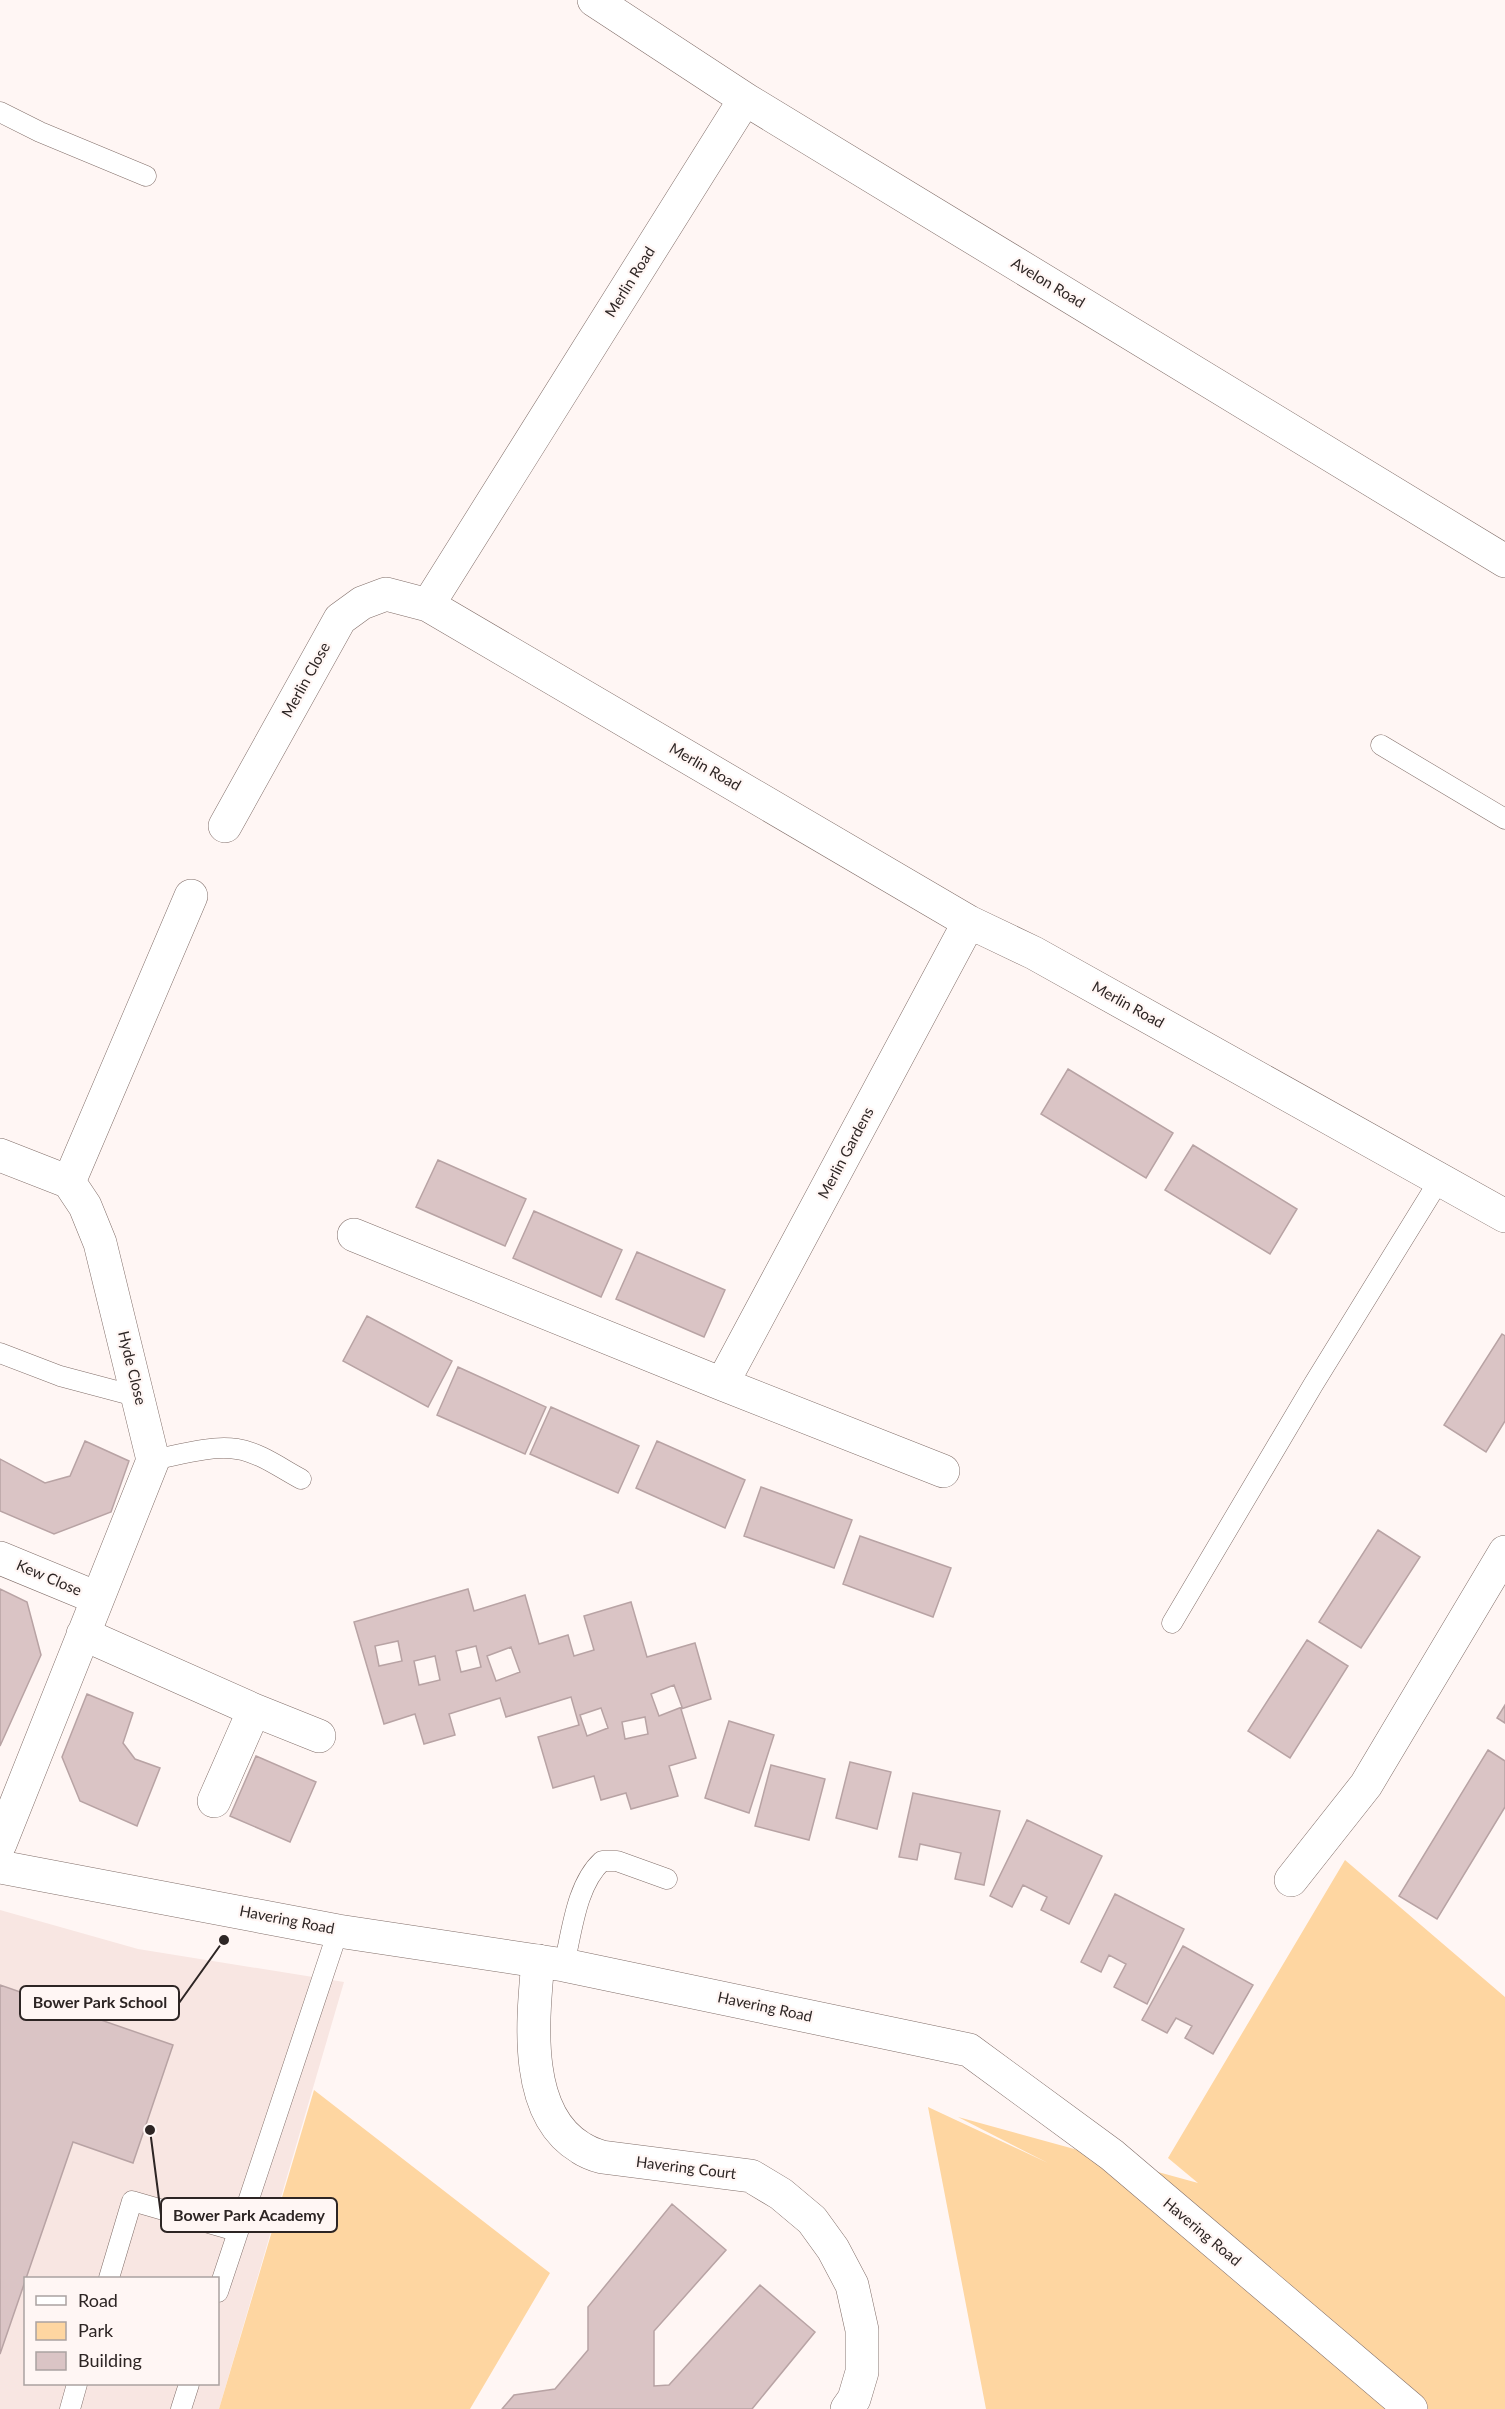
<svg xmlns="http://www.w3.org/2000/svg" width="1505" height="2409" font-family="Lato,sans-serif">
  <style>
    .built { fill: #f8e6e2; fill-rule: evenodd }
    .green { fill: #fed6a1 }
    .building { fill: #dac4c5; stroke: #b8a3a4; stroke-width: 1.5; fill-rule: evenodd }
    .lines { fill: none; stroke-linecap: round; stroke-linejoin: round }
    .service-casing { stroke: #816e69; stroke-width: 21 }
    .minor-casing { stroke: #816e69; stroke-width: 34 }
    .secondary-casing { stroke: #816e69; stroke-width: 34 }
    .service { stroke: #fff; stroke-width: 20 }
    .minor { stroke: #fff; stroke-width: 33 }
    .secondary { stroke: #fff; stroke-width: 33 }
    .labels { text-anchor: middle; stroke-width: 4.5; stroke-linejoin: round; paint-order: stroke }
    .street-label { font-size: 15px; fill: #2d2524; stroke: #fff6f4 }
    .leader { fill: none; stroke: #2d2524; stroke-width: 2 }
    .callout-dot { fill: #2d2524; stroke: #fff6f4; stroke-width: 2 }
    .callout { fill: #fff6f4; stroke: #2d2524; stroke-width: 2 }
    .callout-label { font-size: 16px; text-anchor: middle; font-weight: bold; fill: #2d2524 }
  </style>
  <rect width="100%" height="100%" fill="#fff6f4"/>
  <path class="built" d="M0,1910L138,1949L344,1982L219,2409H0ZM26,2278H218V2384H26Z"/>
  <path class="green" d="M1345,1860L1505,1997V2409H986L928,2107L1048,2163L958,2117L1198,2183L1168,2158Z
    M314,2090L550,2273L470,2409H219Z"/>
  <path class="building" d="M1068,1069L1173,1133L1146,1178L1041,1114Z
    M1193,1145L1297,1209L1270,1254L1165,1190Z
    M438,1160L526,1199L505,1246L416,1207Z
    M534,1211L622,1250L601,1297L513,1258Z
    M637,1252L725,1290L704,1337L616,1299Z
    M367,1316L452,1361L428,1407L343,1361Z
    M1502,1334L1505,1336V1421L1486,1452L1444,1425Z
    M458,1367L546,1407L525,1454L437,1415Z
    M551,1407L639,1446L618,1493L530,1454Z
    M85,1441L129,1461L111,1512L54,1534L0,1511V1459L45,1483L70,1476Z
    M657,1441L745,1480L725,1528L636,1488Z
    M761,1487L852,1520L834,1568L744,1536Z
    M1378,1530L1420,1557L1361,1648L1319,1622Z
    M860,1536L951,1568L933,1617L843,1584Z
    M0,1589L27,1602L41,1655L0,1746Z
    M468,1589L474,1611L525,1595L539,1644L568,1635L574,1656L594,1650L584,1616L631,1602L647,1657L695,1643L711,1699L681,1709L696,1758L669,1766L678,1796L631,1809L626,1793L601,1800L594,1776L553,1788L538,1737L579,1725L571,1697L506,1717L500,1698L449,1714L455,1735L424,1744L415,1714L384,1724L354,1622ZM398,1641L402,1661L379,1666L375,1646ZM476,1646L481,1667L461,1672L456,1651ZM511,1647L520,1672L496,1681L487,1656ZM435,1656L440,1680L419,1685L414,1661ZM674,1685L682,1707L659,1716L651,1694ZM601,1708L608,1728L587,1736L580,1715ZM645,1717L648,1734L625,1739L622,1722Z
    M1307,1640L1348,1666L1290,1758L1248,1731Z
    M87,1694L133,1713L123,1743L135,1759L160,1768L137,1826L80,1801L62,1757Z
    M1505,1705V1723L1497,1718Z
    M729,1721L774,1735L749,1813L705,1798Z
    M1488,1750L1505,1761V1807L1437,1919L1399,1896Z
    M256,1756L316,1782L290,1842L230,1816Z
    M850,1762L891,1772L877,1829L836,1818Z
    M771,1765L825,1779L809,1840L755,1826Z
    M913,1793L1000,1811L984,1885L955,1879L961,1853L920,1844L917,1860L899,1857Z
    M1027,1820L1102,1856L1069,1924L1041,1910L1047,1897L1023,1885L1012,1907L990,1896Z
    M1115,1894L1184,1929L1147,2004L1114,1987L1126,1964L1109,1955L1101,1972L1081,1962Z
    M1183,1946L1253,1985L1213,2054L1185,2038L1192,2026L1176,2018L1167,2033L1142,2020Z
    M0,1985L173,2045L133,2163L73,2142L0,2354Z
    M672,2204L726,2250L654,2331V2386L669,2385L760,2285L815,2332L752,2409H502L514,2395L555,2389L588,2350V2307Z"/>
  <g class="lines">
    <defs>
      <path id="service" d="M0,112L40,132L146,176
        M1381,745L1505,819
        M0,1353L60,1376L139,1397
        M153,1460C179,1455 210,1445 237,1449C259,1452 282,1469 301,1479
        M1172,1623L1313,1385L1440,1179
        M564,1965C572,1932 576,1885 602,1861H617L667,1879
        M109,2278L132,2201L236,2231
        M218,2292L338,1931
        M70,2409L77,2384
        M181,2409L189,2384"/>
      <path id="minor" d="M594,0L745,99L1505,561
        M428,605L745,99
        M225,826L340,619L362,603L386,594L428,605L969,922L1034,953L1505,1216
        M0,1155L69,1182
        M354,1235L722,1384L943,1471
        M722,1384L969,922
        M0,1558L97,1598
        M83,1634L254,1710L319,1736
        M214,1801L254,1710
        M0,1844L153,1460L100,1243L85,1206L69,1182L191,896
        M1291,1880L1366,1785L1505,1552
        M538,1961C533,2018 522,2113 581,2148C587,2152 595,2155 602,2157L751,2176L781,2194L812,2220L833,2249L852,2285L862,2330V2372L854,2399L847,2409"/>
      <path id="secondary" d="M0,1867L338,1931L564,1965L969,2050L1112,2155L1411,2409"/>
    </defs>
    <use href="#service" class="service-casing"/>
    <use href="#minor" class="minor-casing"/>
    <use href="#secondary" class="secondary-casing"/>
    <use href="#service" class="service"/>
    <use href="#minor" class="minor"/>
    <use href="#secondary" class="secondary"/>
  </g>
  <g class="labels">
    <g class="street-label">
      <text transform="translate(630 282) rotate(-58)" y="5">Merlin Road</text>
      <text transform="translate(1048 283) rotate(31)" y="5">Avelon Road</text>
      <text transform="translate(306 680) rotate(-61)" y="5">Merlin Close</text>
      <text transform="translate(705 767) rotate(30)" y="5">Merlin Road</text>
      <text transform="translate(1128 1005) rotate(29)" y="5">Merlin Road</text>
      <text transform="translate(846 1153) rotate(-62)" y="5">Merlin Gardens</text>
      <text transform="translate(132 1368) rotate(76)" y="5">Hyde Close</text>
      <text transform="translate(49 1578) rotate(23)" y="5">Kew Close</text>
      <text transform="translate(287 1920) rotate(11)" y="5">Havering Road</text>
      <text transform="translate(765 2007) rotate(12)" y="5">Havering Road</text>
      <text transform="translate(686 2168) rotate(7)" y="5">Havering Court</text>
      <text transform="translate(1202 2232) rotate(40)" y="5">Havering Road</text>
    </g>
  </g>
  <path class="leader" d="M224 1940L179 2003M150 2130L161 2215"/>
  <g class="callout-dot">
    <circle cx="224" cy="1940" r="6"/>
    <circle cx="150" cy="2130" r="6"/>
  </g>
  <g class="callout">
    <rect x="20" y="1986" width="159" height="34" rx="6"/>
    <rect x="161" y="2198" width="176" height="34" rx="6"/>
  </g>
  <g class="callout-label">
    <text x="100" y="2008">Bower Park School</text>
    <text x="249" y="2221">Bower Park Academy</text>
  </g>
  <rect x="24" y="2277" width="195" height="108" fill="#fff6f4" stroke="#aba2a1" stroke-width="1.5"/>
  <rect x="36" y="2296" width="30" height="9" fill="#ffffff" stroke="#aba2a1" stroke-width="1.5"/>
  <text x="78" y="2307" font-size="18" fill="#2d2524">Road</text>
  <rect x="36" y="2322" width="30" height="18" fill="#fed6a1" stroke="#aba2a1" stroke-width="1.5"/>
  <text x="78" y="2337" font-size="18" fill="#2d2524">Park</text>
  <rect x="36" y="2352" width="30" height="18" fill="#dac4c5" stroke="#aba2a1" stroke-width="1.5"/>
  <text x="78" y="2367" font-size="18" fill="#2d2524">Building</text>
</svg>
